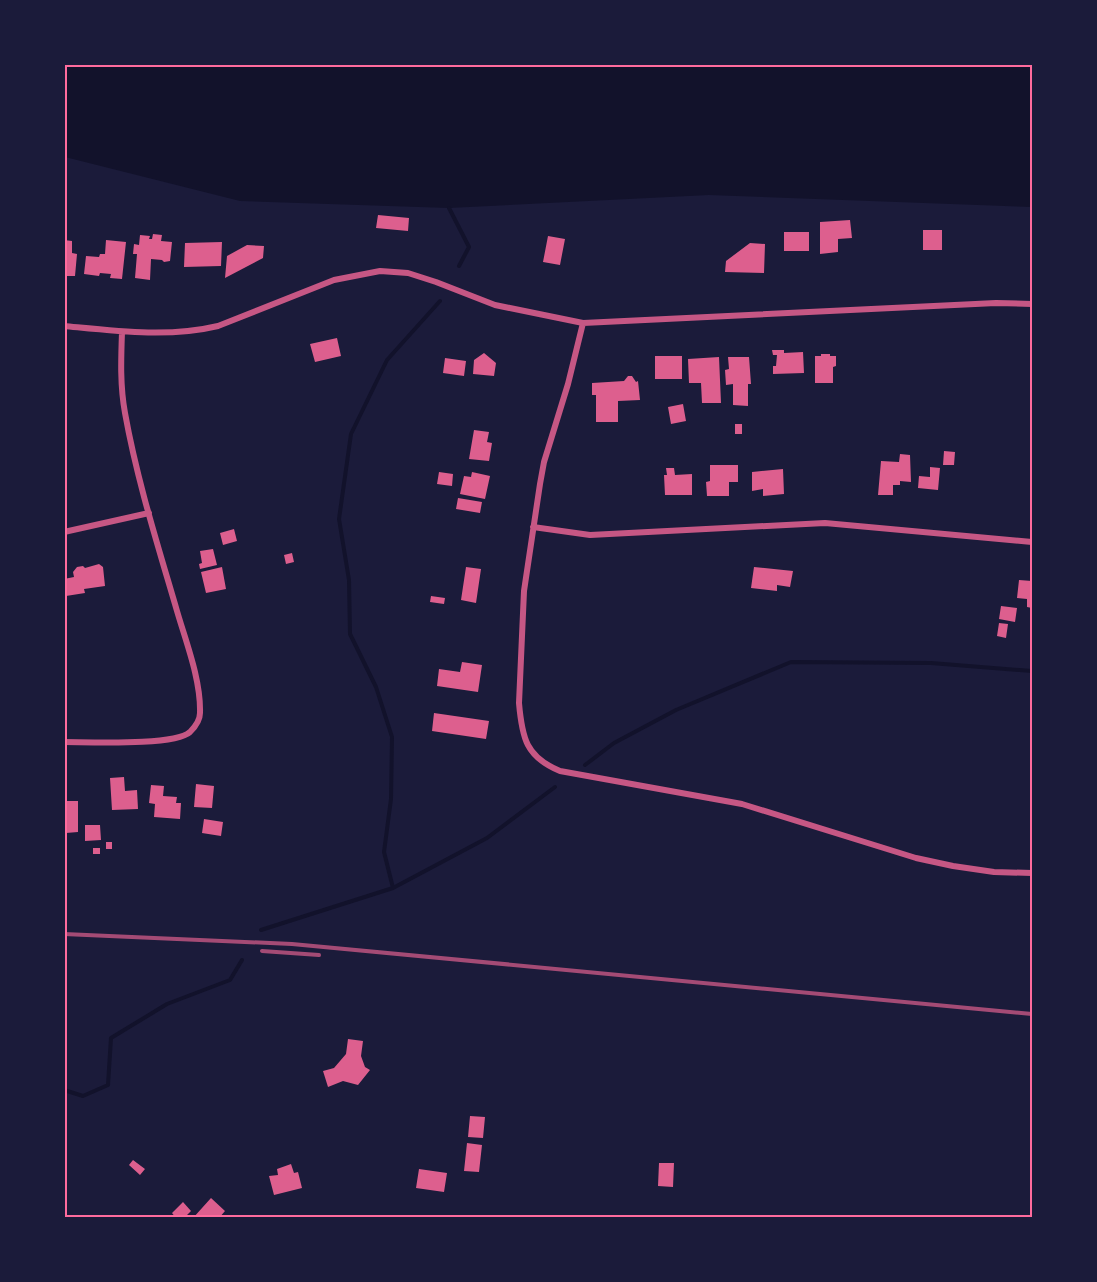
<svg xmlns="http://www.w3.org/2000/svg" width="1097" height="1282" font-family="'Roboto Condensed',sans-serif">
  <style>
    .water { fill: #12122b }
    .lines { fill: none; stroke-linecap: round; stroke-linejoin: round }
    .stream { stroke: #12122b; stroke-width: 4 }
    .building { fill: #dd5f8e }
    .minor { stroke: #c65784; stroke-width: 6 }
    .rail { stroke: #a44b75; stroke-width: 4 }
    .neatline { fill: none; stroke: #ff6b9d; stroke-width: 2 }
  </style>
  <rect width="100%" height="100%" fill="#1b1b3a"/>
  <path class="water" d="M64,65H1032V207L709,195L449,208L240,201L65,157Z"/>
  <g class="lines">
    <path class="stream" d="M449,208L469,247L459,266
      M585,765L614,743L676,710L791,662L931,663L1032,671
      M393,888L384,852L391,799L392,737L376,687L350,634L349,580L339,519L351,434L387,360L440,301
      M261,930L393,888L487,838L555,787
      M64,1090L83,1096L108,1085L111,1038L167,1004L230,980L242,960"/>
  </g>
  <path class="building" d="M378,215L409,218L408,231L376,228Z
    M850,220L852,238L838,239V252L820,254V222Z
    M923,230H942V250H923Z
    M784,232H809V251H784Z
    M153,234L162,235L161,241L172,242L170,261L164,262L162,260L151,259L150,280L135,278L137,254H133L134,244L139,245L140,235L150,236L149,239H152Z
    M548,236L565,239L560,265L543,262Z
    M64,240L72,241V253L77,254L75,276H64Z
    M106,240L126,242L122,279L110,278L111,274L100,273L99,276L84,274L86,256L99,257L100,254H105Z
    M222,242L221,266L184,267L185,243Z
    M750,243L765,244L764,273L725,272L726,261Z
    M247,245L264,246L263,258L225,278L227,256Z
    M337,338L341,356L315,362L310,344Z
    M772,350H784V353L803,352L804,373L773,374V366H776L777,355H773Z
    M484,353L496,363L494,376L473,374L474,360Z
    M821,354H830V356H836V366L833,367V383H815V356H821Z
    M655,356H682V379H655Z
    M719,357L721,403H702L701,383H689L688,359Z
    M728,357H749L751,384H748V406L733,405V384L726,385L725,370L729,369Z
    M445,358L466,361L464,376L443,373Z
    M628,376H632L636,382L638,381L640,400L618,401V422H596V395H592V383L624,381Z
    M683,404L686,421L671,424L668,407Z
    M735,424H742V434H735Z
    M474,430L489,432L487,442L492,443L489,461L469,459Z
    M944,451L955,452L954,465H943Z
    M900,454L910,455L911,482L900,481V485H893V495H878L881,461L899,462Z
    M710,465H738V482H729V496H707L706,482L710,481Z
    M930,467L940,468L938,490L918,488L919,476L930,477Z
    M666,468H674L675,475L692,474V495H665L664,475H667Z
    M783,469L784,494L763,496V489L752,491V472Z
    M439,472L453,474L452,486L437,484Z
    M472,472L490,476L485,499L460,494L464,476L471,477Z
    M458,498L482,502L480,513L456,509Z
    M234,529L237,541L223,545L220,533Z
    M213,549L217,565L200,569L199,564L202,563L200,551Z
    M292,553L294,562L286,564L284,555Z
    M99,564L103,567L105,586L84,589L85,593L66,596L64,579L74,577L73,572L77,567L83,566L85,568Z
    M222,567L226,589L206,593L201,572Z
    M466,567L481,569L476,603L461,600Z
    M754,567L793,571L790,587L777,585V591L751,588Z
    M1019,580L1032,581V608L1027,607V599L1017,598Z
    M431,596L445,598L444,604L430,602Z
    M1001,606L1017,608L1015,622L999,619Z
    M999,623L1008,624L1006,638L997,636Z
    M462,662L482,665L478,692L437,686L439,669L460,672Z
    M434,713L489,721L486,739L432,731Z
    M124,777L125,791L137,790L138,809L112,810L110,778Z
    M196,784L214,786L212,808L194,807Z
    M151,785L164,786L163,796L177,797L176,803H181L180,819L154,817L155,804L149,803Z
    M65,801H78V832L66,833Z
    M204,819L223,822L221,836L202,833Z
    M85,825H100L101,840L85,841Z
    M106,842H112V849H106Z
    M93,848H100V854H93Z
    M348,1039L363,1041L361,1056L365,1067L370,1070L358,1085L343,1081L328,1087L323,1071L334,1068L346,1054Z
    M470,1116L485,1117L483,1138L468,1137Z
    M467,1143L482,1145L479,1172L464,1171Z
    M133,1160L145,1169L140,1175L129,1165Z
    M659,1163H674L673,1187L658,1186Z
    M291,1164L294,1173L298,1172L302,1188L274,1195L269,1176L278,1175L277,1169Z
    M419,1169L447,1173L444,1192L416,1188Z
    M211,1198L225,1211L219,1218H193Z
    M183,1202L191,1211L184,1218H176L172,1213Z
    M597,1215H651V1218H597Z"/>
  <g class="lines">
    <path class="minor" d="M583,323L568,384L544,462L540,484L524,591L519,703C522,738 526,757 560,771L742,804L916,858L953,866L994,872L1032,873
      M64,326C115,331 168,338 218,326L334,280L380,271L408,273L436,282L495,305L583,323L996,303L1032,304
      M533,527L590,535L825,523L1032,542
      M64,532L149,513
      M64,742C89,742 175,746 190,732C195,727 200,720 200,713C201,680 186,642 177,611C158,546 137,480 125,413C120,386 121,359 122,332"/>
    <path class="rail" d="M64,934L292,944L1032,1014
      M262,951L319,955"/>
  </g>
  <rect width="1097" height="1282" fill="none" stroke="#1b1b3a" stroke-width="132"/>
  <rect x="66" y="66" width="965" height="1150" class="neatline"/>
</svg>
